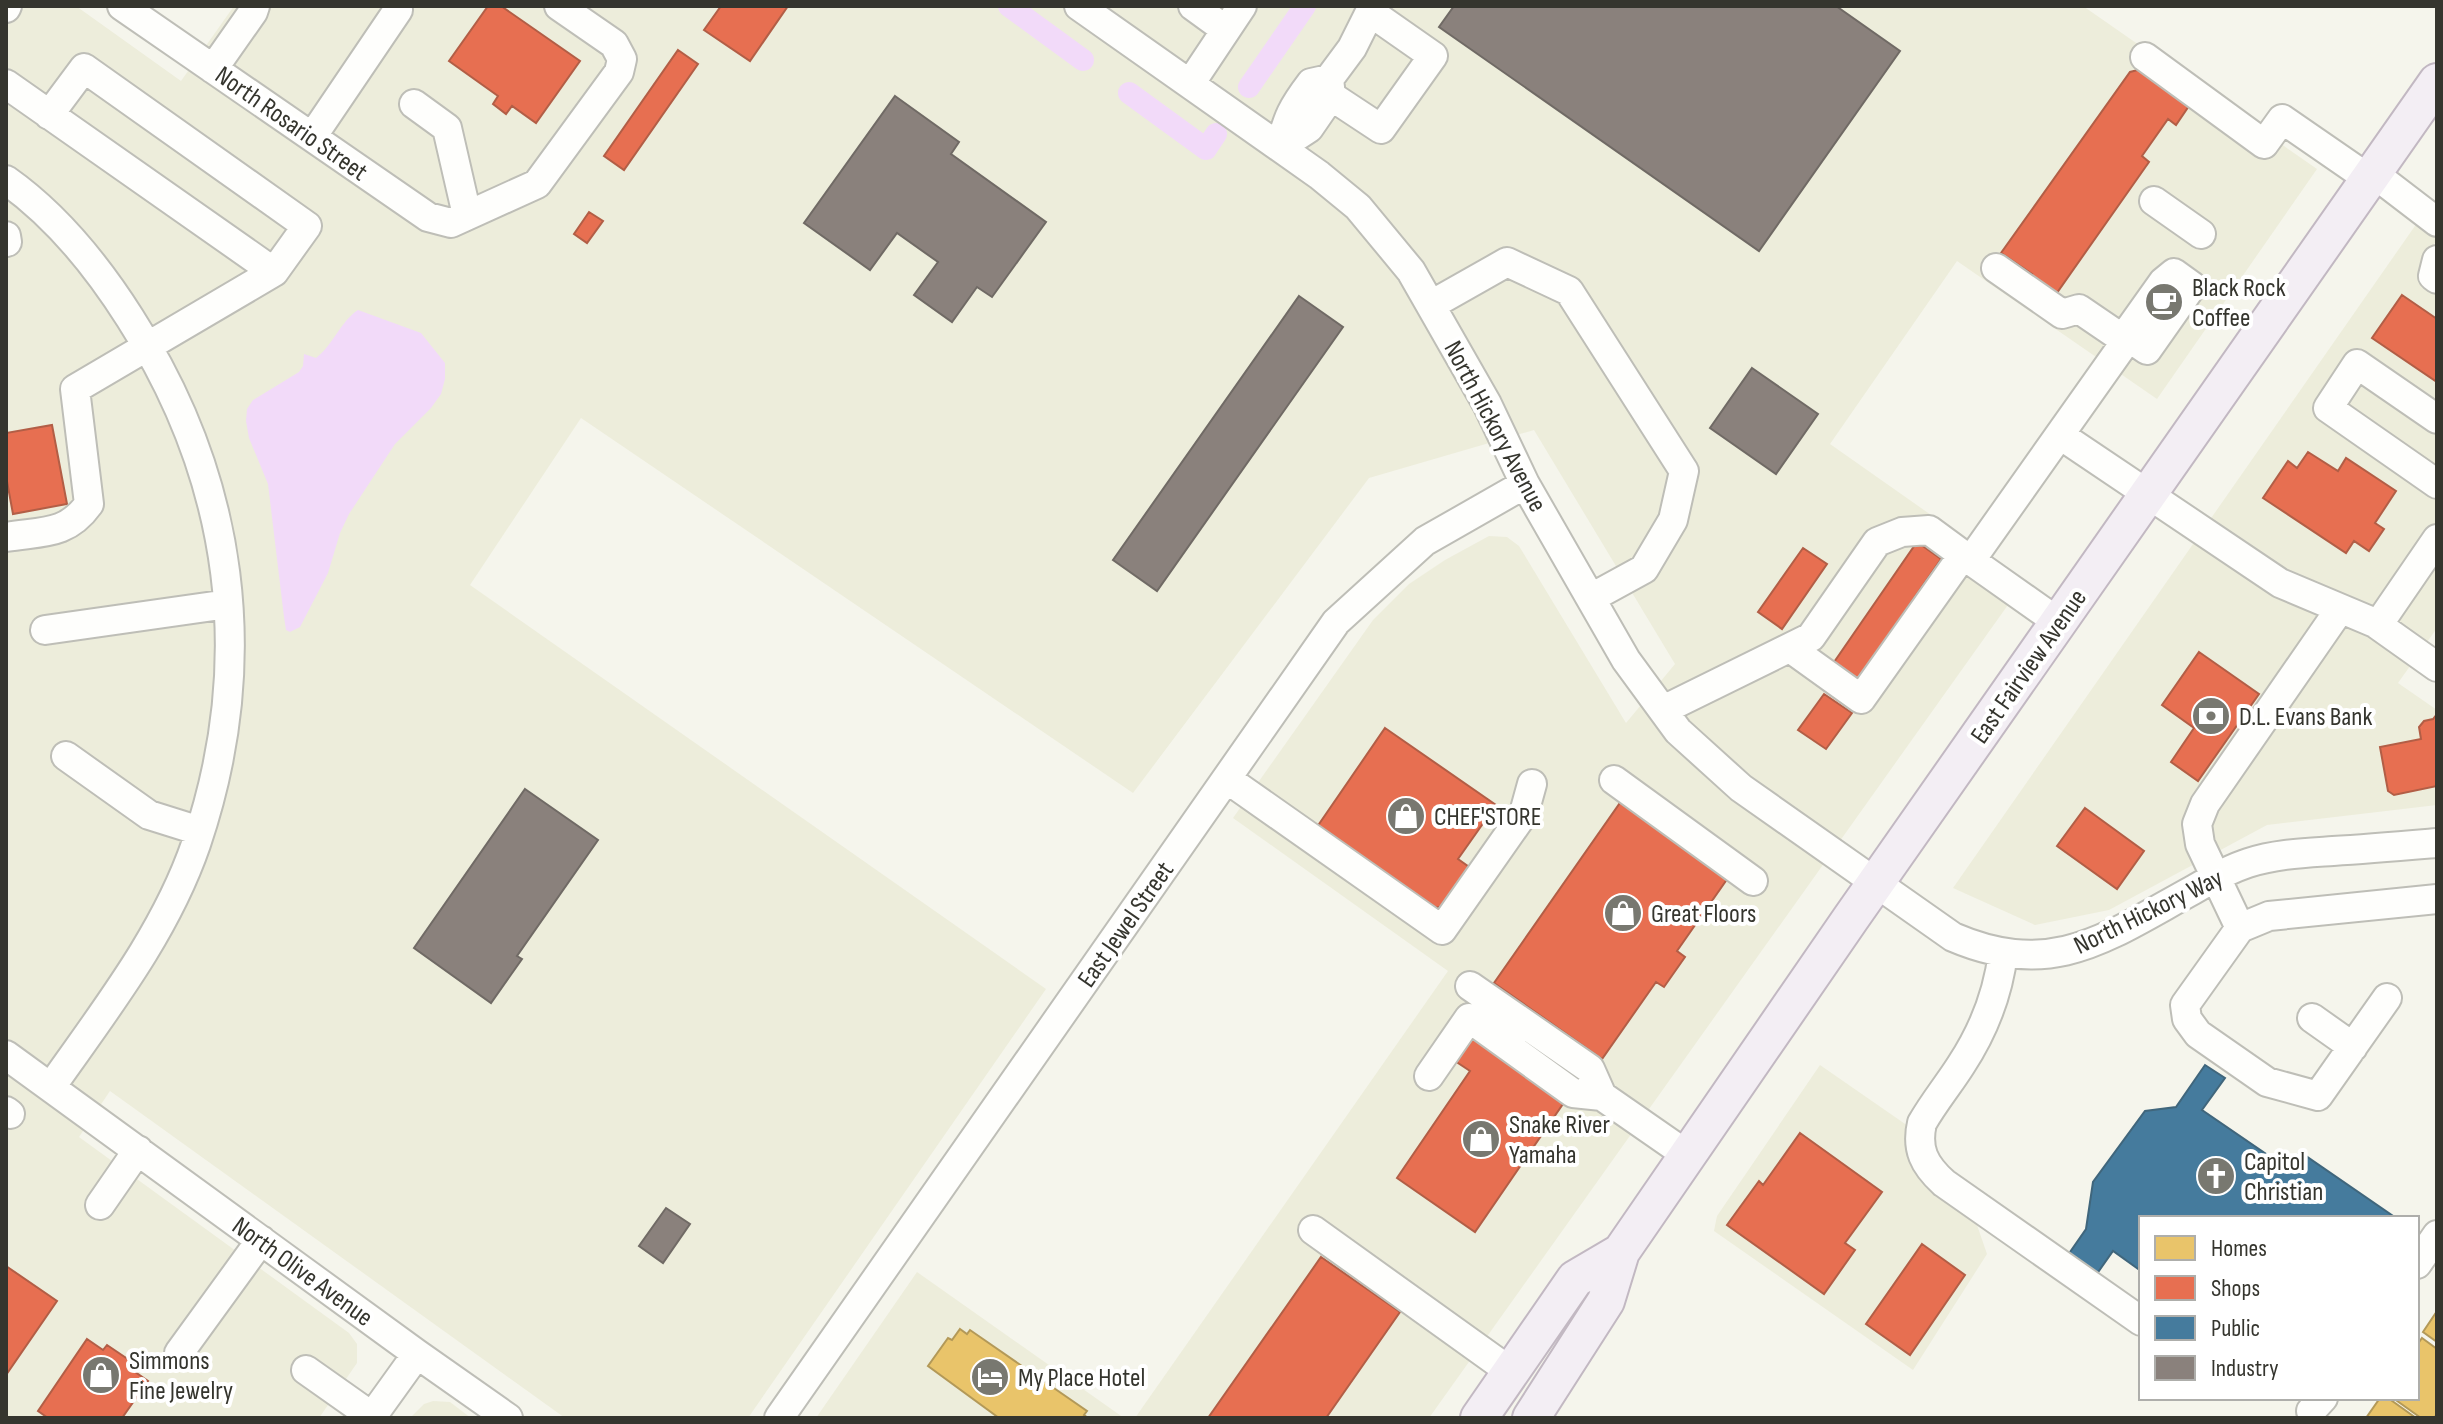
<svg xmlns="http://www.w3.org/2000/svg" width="2443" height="1424" font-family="'Sofia Sans Condensed',sans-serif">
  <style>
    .built { fill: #ededdb }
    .water { fill: #f2daf9 }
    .homes { fill: #e9c46a; stroke: #b39958; stroke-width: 2 }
    .shops { fill: #e76f51; stroke: #b25e46; stroke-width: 2 }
    .public { fill: #457b9d; stroke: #40667c; stroke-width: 2 }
    .industry { fill: #8a817c; stroke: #706a65; stroke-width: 2 }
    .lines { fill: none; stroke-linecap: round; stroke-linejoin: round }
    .canal { stroke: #f2daf9; stroke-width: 22 }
    .minor-casing { stroke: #bebeb7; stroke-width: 32 }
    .major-casing { stroke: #c2b8c2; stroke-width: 40 }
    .minor { stroke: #fefefc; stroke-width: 28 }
    .major { stroke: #f3eef4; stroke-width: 36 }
    .labels { text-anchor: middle; stroke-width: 8; stroke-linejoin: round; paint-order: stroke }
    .street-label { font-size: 26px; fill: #35352e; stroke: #fff }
    .poi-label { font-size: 26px; fill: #35352e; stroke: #fff; text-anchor: start }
  </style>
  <rect width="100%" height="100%" fill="#f5f5ec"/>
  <path class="built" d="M6,6H76L181,81L234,6H2083L2317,169L2157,399L1957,261L1830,444L2025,581L1429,1418H1135L1448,971L1233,818L1373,620L1409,584L1445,560L1489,536L1507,537L1519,546L1626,723L1675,664L1534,430L1369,478L1133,793L581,418L470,585L1046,989L748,1418H565L110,1091L79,1137L349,1333L357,1344V1363L319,1418H6Z
    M2424,213L2437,223V240L2421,262L2437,274V628L2398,683L2437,710V805L2267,825L2109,910L2035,925L1953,888Z
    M1820,1065L1908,1126L1938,1196L1977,1225L1987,1254L1913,1370L1714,1231L1717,1216Z
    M917,1272L1124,1418H816Z
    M433,1401L450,1402L471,1418H410L424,1404Z"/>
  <path class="water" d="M358,310L421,333L445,363V379L441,394L431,408L395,444L349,514L340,533L328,573L300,627L290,632L286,630L284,617L268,484L249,438L246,421L247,409L253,400L299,372L303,366L304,354L316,358C334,344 340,322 358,310Z"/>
  <path class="homes" d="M2437,1311V1342L2423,1332Z
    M960,1329L967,1334L970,1330L1087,1411L1084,1415L1088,1418H999L928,1366L948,1338L952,1340Z
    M2422,1338L2437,1349V1414L2434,1418H2421L2393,1398H2417V1345Z
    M2380,1398H2388L2416,1418H2366Z"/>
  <path class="shops" d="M488,6H501L580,61L536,123L512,106L506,114L493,104L498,96L449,61Z
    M721,6H788L750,61L704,30Z
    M678,50L698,64L624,170L604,156Z
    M2142,63L2195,97L2176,125L2168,119L2142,156L2149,162L2054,297L2028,279L2032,274L2001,253L2130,72L2138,70Z
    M589,212L603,221L587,243L574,234Z
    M2402,295L2437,319V382L2372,338Z
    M52,425L67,504L13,514L6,476V433Z
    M2308,452L2338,471L2346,458L2396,491L2375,523L2384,529L2369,551L2354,541L2346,553L2263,498L2288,461L2297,468Z
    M1917,542L1941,559L1854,685L1830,668Z
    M1803,548L1827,564L1782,629L1758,612Z
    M2199,652L2259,694L2198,781L2171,762L2194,728L2162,705Z
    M1824,694L1852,713L1826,749L1798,730Z
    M2437,714V786L2394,795L2388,791L2380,747L2421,739L2419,727L2424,721L2433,719Z
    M1385,728L1496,805L1458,859L1472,869L1447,905L1435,908L1317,827Z
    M1622,800L1730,875L1677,951L1685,957L1664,987L1656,982L1602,1059L1494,983Z
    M2085,808L2144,851L2117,889L2057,846Z
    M1469,1035L1565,1101L1475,1232L1397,1178L1470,1071L1452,1059Z
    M1800,1133L1882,1192L1845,1243L1855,1250L1824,1294L1727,1225L1759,1181L1763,1185Z
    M1922,1244L1965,1275L1910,1355L1866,1324Z
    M1321,1257L1400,1312L1326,1418H1208Z
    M6,1266L57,1301L6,1375Z
    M87,1339L103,1350L107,1345L135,1364L131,1369L148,1381L122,1418H48L38,1411Z"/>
  <path class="public" d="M2205,1065L2225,1078L2202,1110L2288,1169L2300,1152L2396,1218H2141V1271L2113,1251L2089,1285L2061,1265L2086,1229L2093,1182L2145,1111L2176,1107Z"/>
  <path class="industry" d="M1454,6H1836L1900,51L1759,251L1439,27Z
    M895,96L959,142L951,154L1046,222L992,297L977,287L952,322L914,295L938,262L897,233L870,270L804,223Z
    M1299,296L1343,327L1157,591L1113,560Z
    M1752,368L1818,414L1776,474L1710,428Z
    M525,789L598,840L517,956L522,959L491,1003L414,948Z
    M666,1208L690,1224L663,1263L639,1246Z"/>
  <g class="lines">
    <path class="canal" d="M1009,6L1083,60
      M1249,87L1305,6
      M1129,93L1206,149L1216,134"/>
    <defs>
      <path id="minor" d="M122,6L428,217L451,223L537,184L619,72L622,59L614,44L559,6
        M1079,6L1319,175L1358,207L1411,271L1487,404L1525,484L1626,660L1678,731L1741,788L1953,937C2053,980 2107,937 2193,890C2210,880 2229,869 2248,863C2276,854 2304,853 2333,851C2368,849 2402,846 2437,843
        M1193,6L1226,30
        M6,8L7,6
        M2145,57L2264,144L2282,119L2369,179
        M213,69L253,12L255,6
        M1329,79L1331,96L1309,128L1280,147C1288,117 1292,108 1311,83Z
        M1329,79L1352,48L1370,12
        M6,84L274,272
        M1190,84L1242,6
        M1331,96L1381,129L1433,56L1370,12L1373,6
        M414,104L447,128L467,215
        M312,137L398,10
        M2373,173L2437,222
        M6,180C57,216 97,266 130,318C234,480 258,661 196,844C165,934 105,1010 51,1087
        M2154,201L2201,234
        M6,236L7,242
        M2437,260L2433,276L2437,279
        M1431,305L1507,262L1569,291L1684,471L1673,520L1644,569L1591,598
        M2128,337L2147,350L2192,286L2174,273L2163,282L2131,327
        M2437,419L2357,364L2328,408L2437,484
        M2060,435L2280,583L2375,623L2437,667
        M6,537C42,531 66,536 89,504L75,389L274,272L307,226L84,68L49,115
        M1971,560L2126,341L2079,309L2062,314L1996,268
        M2340,609L2205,804L2197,824L2200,844L2240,928L2185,1005L2187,1019L2198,1034L2267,1082L2318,1096L2387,998
        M2378,625L2437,539
        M45,630L228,604
        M1790,648L1861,699L1963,555L2058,622
        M1663,710L1811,637L1877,542L1902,532L1929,530L1963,555
        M66,756L149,815L200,831
        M1227,779L1442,930L1524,813L1532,784
        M1614,780L1753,881
        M2240,928L2269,916L2437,899
        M2003,953C1998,994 1984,1030 1961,1065C1949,1084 1934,1102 1922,1123C1916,1149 1924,1165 1944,1183L2141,1321
        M1470,986L1590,1069L1602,1096
        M2312,1018L2353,1047
        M6,1055L417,1354L508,1418
        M1429,1076L1469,1018L1573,1093L1602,1096L1687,1155
        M6,1111L10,1114
        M100,1205L138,1150
        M1313,1230L1511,1372
        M2417,1264L2437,1235
        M179,1353L261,1240
        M306,1370L374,1418
        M2311,1411L2323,1398
        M371,1418L417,1354
        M779,1418L1336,622L1425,541L1525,484"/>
      <path id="major" d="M1479,1418L1575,1279L1621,1252
        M1531,1418L1606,1301L1621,1252L1851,918L2437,82"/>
    </defs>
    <use href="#minor" class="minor-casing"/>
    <use href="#major" class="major-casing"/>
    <use href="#minor" class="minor"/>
    <use href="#major" class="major"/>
  </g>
  <defs>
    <symbol id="cafe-disc" viewBox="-11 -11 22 22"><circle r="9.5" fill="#787870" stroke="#fff"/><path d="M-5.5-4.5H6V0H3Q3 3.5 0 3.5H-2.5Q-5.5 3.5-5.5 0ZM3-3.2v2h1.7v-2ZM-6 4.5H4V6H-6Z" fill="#fff"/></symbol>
    <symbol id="bank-disc" viewBox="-11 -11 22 22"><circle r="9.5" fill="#787870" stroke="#fff"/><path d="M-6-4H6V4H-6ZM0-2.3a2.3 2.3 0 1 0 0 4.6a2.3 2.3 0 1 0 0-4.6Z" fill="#fff"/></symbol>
    <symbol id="shop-disc" viewBox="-11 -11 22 22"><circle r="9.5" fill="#787870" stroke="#fff"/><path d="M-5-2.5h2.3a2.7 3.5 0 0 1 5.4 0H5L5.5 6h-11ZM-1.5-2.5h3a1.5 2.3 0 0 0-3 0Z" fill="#fff"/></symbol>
    <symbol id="church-disc" viewBox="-11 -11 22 22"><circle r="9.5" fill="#787870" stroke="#fff"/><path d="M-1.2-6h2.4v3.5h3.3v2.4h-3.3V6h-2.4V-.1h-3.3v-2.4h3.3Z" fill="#fff"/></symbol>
    <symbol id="hotel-disc" viewBox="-11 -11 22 22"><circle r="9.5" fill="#787870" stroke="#fff"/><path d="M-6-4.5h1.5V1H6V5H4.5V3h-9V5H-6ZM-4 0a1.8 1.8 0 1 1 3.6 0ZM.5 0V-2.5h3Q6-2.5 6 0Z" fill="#fff"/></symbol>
  </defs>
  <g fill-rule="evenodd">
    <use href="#cafe-disc" x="2142" y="280" width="44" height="44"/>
    <use href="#bank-disc" x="2189" y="694" width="44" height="44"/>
    <use href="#shop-disc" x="1384" y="794" width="44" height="44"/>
    <use href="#shop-disc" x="1601" y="891" width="44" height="44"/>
    <use href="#shop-disc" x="1459" y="1117" width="44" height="44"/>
    <use href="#church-disc" x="2194" y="1154" width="44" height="44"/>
    <use href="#shop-disc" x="79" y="1353" width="44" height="44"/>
    <use href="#hotel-disc" x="968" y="1355" width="44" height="44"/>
  </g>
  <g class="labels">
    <g class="street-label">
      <text transform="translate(292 123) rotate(35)" y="9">North Rosario Street</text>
      <text transform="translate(1496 426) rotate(62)" y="9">North Hickory Avenue</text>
      <text transform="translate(2028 666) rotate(-55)" y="9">East Fairview Avenue</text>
      <text transform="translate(2148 911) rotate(-26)" y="9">North Hickory Way</text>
      <text transform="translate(1125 924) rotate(-55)" y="9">East Jewel Street</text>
      <text transform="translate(303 1271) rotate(36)" y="9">North Olive Avenue</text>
    </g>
    <g class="poi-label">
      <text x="2192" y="296">Black Rock<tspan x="2192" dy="30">Coffee</tspan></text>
      <text x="2239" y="725">D.L. Evans Bank</text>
      <text x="1434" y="825">CHEF'STORE</text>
      <text x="1651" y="922">Great Floors</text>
      <text x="1509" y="1133">Snake River<tspan x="1509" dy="30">Yamaha</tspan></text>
      <text x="2244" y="1170">Capitol<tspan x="2244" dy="30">Christian</tspan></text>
      <text x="129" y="1369">Simmons<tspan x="129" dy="30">Fine Jewelry</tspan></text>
      <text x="1018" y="1386">My Place Hotel</text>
    </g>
  </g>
  <rect width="2443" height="1424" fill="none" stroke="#35352e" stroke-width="16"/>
  <rect x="2139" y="1216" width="280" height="184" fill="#ffffff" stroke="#aeaeab" stroke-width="2"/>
  <rect x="2155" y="1236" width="40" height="24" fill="#e9c46a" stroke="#aeaeab" stroke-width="2"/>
  <text x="2211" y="1256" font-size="24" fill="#35352e">Homes</text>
  <rect x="2155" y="1276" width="40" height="24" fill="#e76f51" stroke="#aeaeab" stroke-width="2"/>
  <text x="2211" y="1296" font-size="24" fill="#35352e">Shops</text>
  <rect x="2155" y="1316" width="40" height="24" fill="#457b9d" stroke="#aeaeab" stroke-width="2"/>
  <text x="2211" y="1336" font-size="24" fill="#35352e">Public</text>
  <rect x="2155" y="1356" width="40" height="24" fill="#8a817c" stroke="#aeaeab" stroke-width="2"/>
  <text x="2211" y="1376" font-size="24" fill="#35352e">Industry</text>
</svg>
